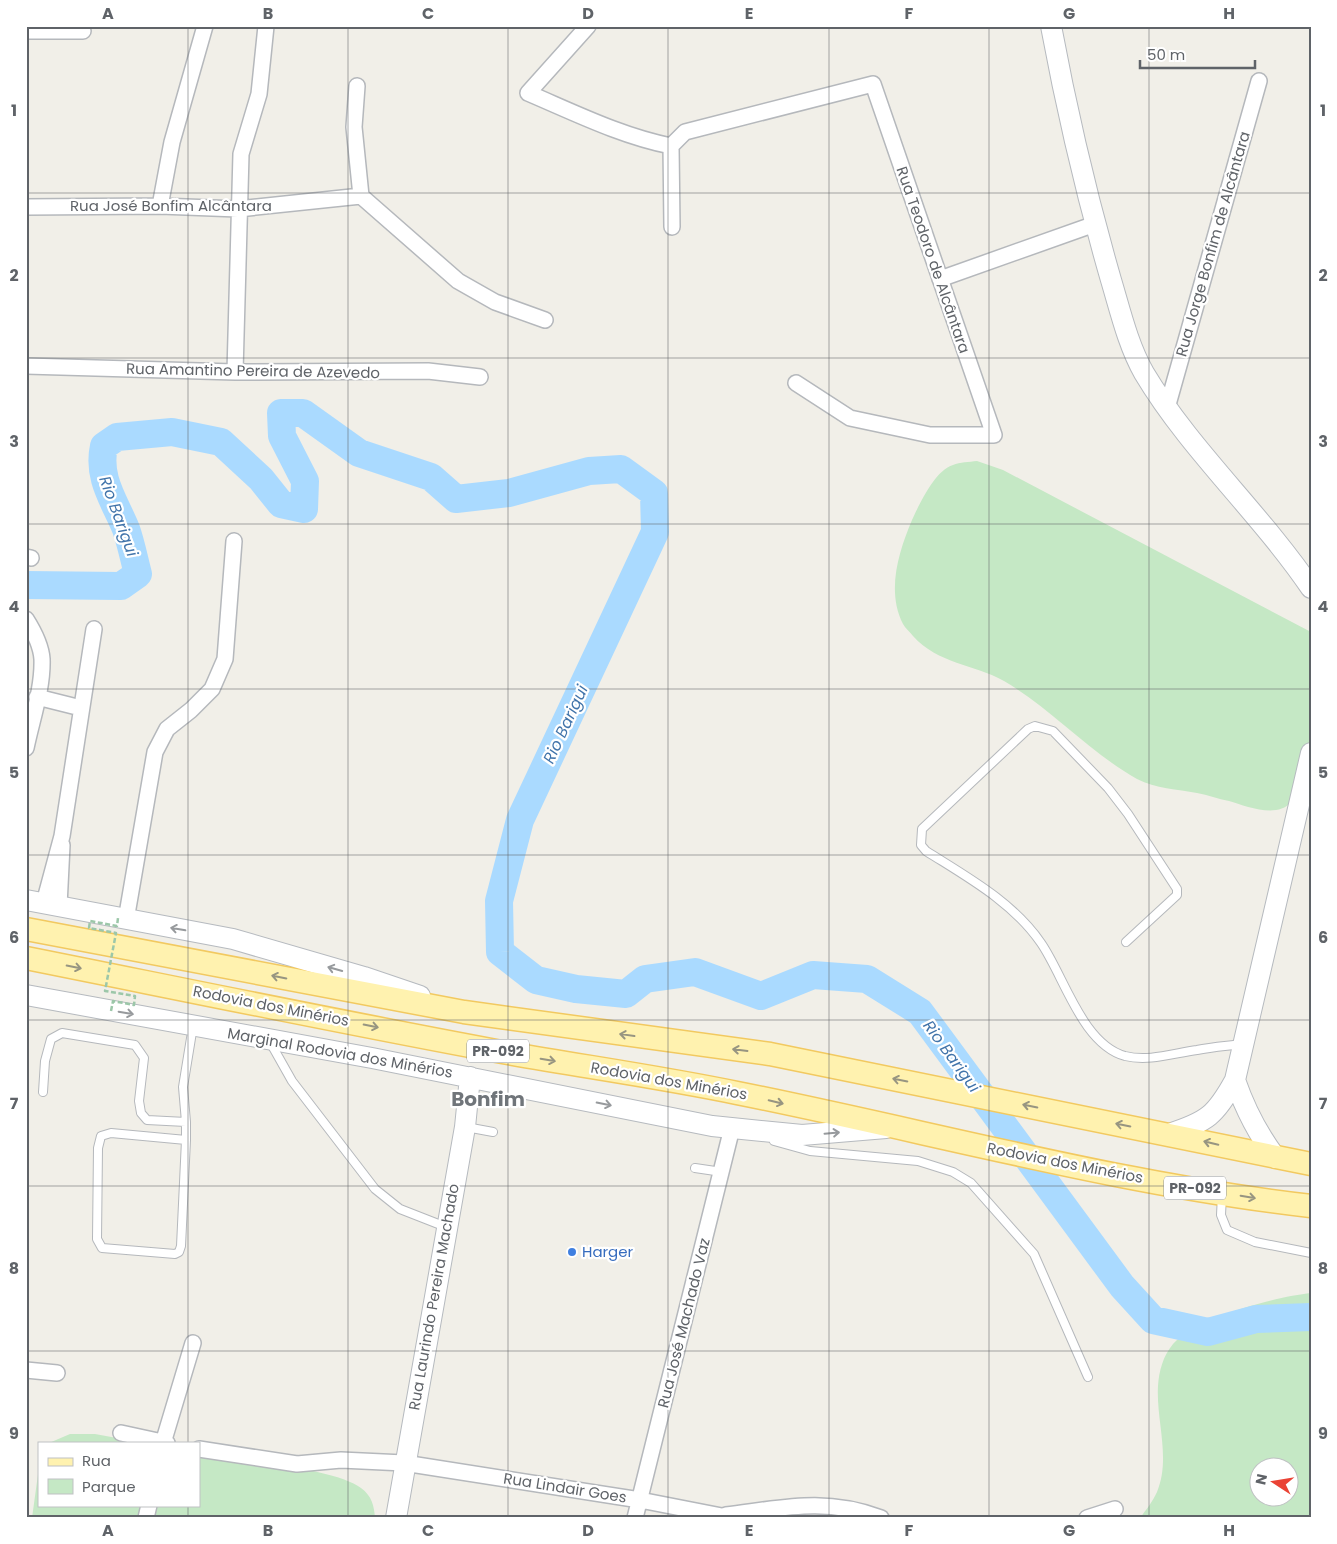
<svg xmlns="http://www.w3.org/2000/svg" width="1337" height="1544" font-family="Poppins,sans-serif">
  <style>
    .green { fill: #c5e8c5; fill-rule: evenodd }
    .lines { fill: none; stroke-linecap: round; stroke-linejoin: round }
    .river { stroke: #aadaff; stroke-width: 28 }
    .lane-casing { stroke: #b5b8bc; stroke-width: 10 }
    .street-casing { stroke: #b5b8bc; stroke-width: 18 }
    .secondary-casing { stroke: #b6babf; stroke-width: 22 }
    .primary-casing { stroke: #f2c960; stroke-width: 25 }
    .lane { stroke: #fff; stroke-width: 8 }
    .street { stroke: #fff; stroke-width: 15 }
    .secondary { stroke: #fff; stroke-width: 20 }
    .primary { stroke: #fff2af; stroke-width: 22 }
    .path-bridge { stroke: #9cc7a9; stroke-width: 2.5; stroke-dasharray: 5 2.5; stroke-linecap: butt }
    .oneway { stroke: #979a9d }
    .oneway2 { stroke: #979581 }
    .grid { fill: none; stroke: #5f6368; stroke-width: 1; stroke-opacity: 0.55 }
    .shop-dot { fill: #3f7fe0; stroke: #fff; stroke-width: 2 }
    .labels { text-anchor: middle; stroke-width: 4.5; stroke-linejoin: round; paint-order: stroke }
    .shield { fill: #fff; stroke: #8f9295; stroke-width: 1 }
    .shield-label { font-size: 14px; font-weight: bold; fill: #5f6368 }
    .street-label { font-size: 15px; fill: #5f6368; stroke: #fff }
    .shop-label { font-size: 15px; fill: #366cbe; stroke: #fff; text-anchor: start }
    .water-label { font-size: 16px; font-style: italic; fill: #4174aa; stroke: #fff }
    .district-label { font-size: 20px; font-weight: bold; fill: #70757a; stroke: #fff }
    .neatline { fill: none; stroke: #5f6368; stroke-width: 2 }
    .grid-label { font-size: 16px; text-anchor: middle; font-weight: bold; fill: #5f6368 }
  </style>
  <rect width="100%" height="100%" fill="#f1efe8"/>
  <path class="green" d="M977,461L1003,470L1311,632C1311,677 1320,766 1291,802C1277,819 1246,806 1229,801C1218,799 1208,795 1197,793C1177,789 1156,789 1137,779C1089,752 1052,709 1004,681C974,664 938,664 913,636C910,632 905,628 903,624C886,591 899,551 912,520C919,505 935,470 953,465C960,462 969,462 977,461Z
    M1311,1293V1518H1140C1146,1510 1153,1501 1157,1492C1171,1458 1156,1421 1158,1386C1159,1371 1163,1356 1173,1344C1197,1317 1275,1297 1311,1293ZM1260,1466H1290V1496H1260Z
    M70,1434H95L144,1443H49Z
    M199,1452C233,1458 337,1469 361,1488C372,1496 374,1506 375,1518H32L39,1467V1505H199Z"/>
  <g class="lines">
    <path class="river" d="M26,585L121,586L138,574C134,559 131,543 126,529C114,500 97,478 104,446L117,437L172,432L221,442L261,479L281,504L304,509L305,481L282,436L281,413H303L359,453L431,477L456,499L509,493L589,471L621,469L654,493L655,532L520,820L499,901L500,952L536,980L576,989L626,994L645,979L695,972L761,996L813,975L867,979L920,1012L1122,1286L1153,1320L1208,1332L1256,1319L1311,1317"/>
    <defs>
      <path id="lane" d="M1126,942L1177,895V889L1128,814L1108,788L1053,731L1035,726L1028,729L922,829L921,845L926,851C967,877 1013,902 1041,943C1064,976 1082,1044 1125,1056C1149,1062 1174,1053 1197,1050C1212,1047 1227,1046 1242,1044
        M270,1042L292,1081L375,1189L400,1209L446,1227
        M43,1092L45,1061L51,1039L62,1033L135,1045L144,1058L139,1101L141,1113L147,1120L186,1122L183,1087L193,1026
        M186,1122V1140L111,1133L101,1136L98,1148L97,1239L102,1248L175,1254L179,1252L181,1246L186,1140
        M466,1127L493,1132
        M774,1141L810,1151L918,1161L953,1172L971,1183L1034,1254L1088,1377
        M695,1168L722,1172
        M1222,1195L1221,1215L1227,1230L1255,1242L1311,1253"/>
      <path id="street" d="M588,26L528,93C575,113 621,136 671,146
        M26,31H83
        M357,86L354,127L361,196
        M160,206L172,142L205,26
        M26,207L160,206L238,209L361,196L458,281L495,302L545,320
        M672,227L671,146L685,132L873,84L994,435H930L850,418L796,383
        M940,279L1095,224
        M26,366L235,372L428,371L480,377
        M235,372L241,154L259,94L266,26
        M1167,408L1259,81
        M26,557L31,558
        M26,619C33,630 41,645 42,659C43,688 32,719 26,748
        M37,697L81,708
        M44,903L62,836L94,629
        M59,906L62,845
        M126,920L155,752L167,729L191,710L212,689L225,659L234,541
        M26,1370L57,1373
        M121,1433L167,1443
        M163,1443L193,1343
        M199,1449L297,1464L341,1460L404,1463L640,1500L732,1518
        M726,1515C783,1508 825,1497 881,1518
        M146,1518L149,1505
        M635,1518L732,1128
        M1087,1518L1115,1509"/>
      <path id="secondary" d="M1051,26C1067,112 1087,197 1111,280C1120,310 1128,345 1144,373C1190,450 1260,513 1311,588
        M26,900L233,939L364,977L420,996
        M26,995L372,1058L712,1126L802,1135L886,1128
        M1235,1080C1245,1109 1257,1133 1276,1158
        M1169,1134C1207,1122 1216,1115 1235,1080L1311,753
        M396,1518L465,1127L470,1077"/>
      <path id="primary" d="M26,929L464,1012L770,1054L1311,1164
        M26,958C181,989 335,1021 491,1050C572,1065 655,1076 737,1093C928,1131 1117,1184 1311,1206"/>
    </defs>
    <use href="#lane" class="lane-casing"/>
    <use href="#street" class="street-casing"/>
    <use href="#secondary" class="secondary-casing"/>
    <use href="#primary" class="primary-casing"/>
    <use href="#lane" class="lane"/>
    <use href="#street" class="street"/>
    <use href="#secondary" class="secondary"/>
    <use href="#primary" class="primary"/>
    <path class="path-bridge" d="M111,1011L113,1001L134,1005L135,996L105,991L116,933L89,928L90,921L117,926L118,918"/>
  </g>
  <defs><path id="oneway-shaft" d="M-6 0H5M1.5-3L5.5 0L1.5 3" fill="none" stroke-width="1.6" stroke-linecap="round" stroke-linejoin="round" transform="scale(1.25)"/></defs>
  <g class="oneway">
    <use href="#oneway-shaft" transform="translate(178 929) rotate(-170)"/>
    <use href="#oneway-shaft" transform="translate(335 969) rotate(-164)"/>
    <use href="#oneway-shaft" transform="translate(126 1013) rotate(10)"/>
    <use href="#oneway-shaft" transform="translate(604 1104) rotate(11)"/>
    <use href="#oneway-shaft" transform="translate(832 1133) rotate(-5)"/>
  </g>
  <g class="oneway2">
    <use href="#oneway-shaft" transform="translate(74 967) rotate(11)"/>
    <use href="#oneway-shaft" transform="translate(279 977) rotate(-169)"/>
    <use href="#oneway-shaft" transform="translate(371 1026) rotate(11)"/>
    <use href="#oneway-shaft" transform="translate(627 1035) rotate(-172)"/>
    <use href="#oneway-shaft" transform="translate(740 1050) rotate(-173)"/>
    <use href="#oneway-shaft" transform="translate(548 1060) rotate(10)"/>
    <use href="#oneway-shaft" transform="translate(900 1080) rotate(-169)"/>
    <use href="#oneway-shaft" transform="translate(776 1102) rotate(13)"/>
    <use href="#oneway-shaft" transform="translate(1030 1106) rotate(-168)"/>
    <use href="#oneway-shaft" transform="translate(1123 1125) rotate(-169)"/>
    <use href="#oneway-shaft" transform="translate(1211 1143) rotate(-167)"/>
    <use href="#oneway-shaft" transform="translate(1248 1197) rotate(10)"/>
  </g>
  <path class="grid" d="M188,26V1443M348,26V1518M508,26V1518M668,26V1518M829,26V1518M989,26V1518M1149,26V1518M26,193H1311M26,358H1311M26,524H1311M26,689H1311M26,855H1311M26,1020H1311M26,1186H1311M26,1351H1311M188,1505V1518"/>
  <circle class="shop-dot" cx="572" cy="1252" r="5"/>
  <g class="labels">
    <g class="shield">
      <rect x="467" y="1039.5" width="62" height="23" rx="4"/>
      <rect x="1164" y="1176.5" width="62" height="23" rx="4"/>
    </g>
    <g class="shield-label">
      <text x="498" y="1056">PR-092</text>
      <text x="1195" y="1193">PR-092</text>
    </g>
    <g class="street-label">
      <text x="171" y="211">Rua José Bonfim Alcântara</text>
      <text transform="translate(1213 244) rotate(-74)" y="5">Rua Jorge Bonfim de Alcântara</text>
      <text transform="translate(933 260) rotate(71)" y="5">Rua Teodoro de Alcântara</text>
      <text transform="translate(253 371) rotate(1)" y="5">Rua Amantino Pereira de Azevedo</text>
      <text transform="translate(271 1006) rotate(11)" y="5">Rodovia dos Minérios</text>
      <text transform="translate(340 1053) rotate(10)" y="5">Marginal Rodovia dos Minérios</text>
      <text transform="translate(669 1081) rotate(10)" y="5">Rodovia dos Minérios</text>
      <text transform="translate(1065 1163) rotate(11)" y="5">Rodovia dos Minérios</text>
      <text transform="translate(434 1297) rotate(-80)" y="5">Rua Laurindo Pereira Machado</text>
      <text transform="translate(684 1323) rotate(-76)" y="5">Rua José Machado Vaz</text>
      <text transform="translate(565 1488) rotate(9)" y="5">Rua Lindair Goes</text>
    </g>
    <g class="shop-label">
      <text x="582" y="1257">Harger</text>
    </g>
    <g class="water-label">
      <text transform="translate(119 516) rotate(70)" y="6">Rio Barigui</text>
      <text transform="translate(565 724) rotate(-65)" y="6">Rio Barigui</text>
      <text transform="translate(952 1056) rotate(54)" y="6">Rio Barigui</text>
    </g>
    <g class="district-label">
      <text x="488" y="1106">Bonfim</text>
    </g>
  </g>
  <rect width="1337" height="1544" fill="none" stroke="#ffffff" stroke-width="55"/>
  <rect x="38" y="1442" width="162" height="65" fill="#ffffff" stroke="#bfc1c3"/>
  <rect x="48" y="1458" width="25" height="8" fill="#fff2af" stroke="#bfc1c3"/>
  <text x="82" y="1466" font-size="15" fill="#5f6368">Rua</text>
  <rect x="48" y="1479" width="25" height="15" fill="#c5e8c5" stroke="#bfc1c3"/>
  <text x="82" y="1492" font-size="15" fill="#5f6368">Parque</text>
  <g transform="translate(1274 1482) rotate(282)"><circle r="24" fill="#ffffff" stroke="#bfc1c3"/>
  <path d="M0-4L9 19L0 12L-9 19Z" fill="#ea4335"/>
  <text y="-8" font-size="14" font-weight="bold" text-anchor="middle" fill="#5f6368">N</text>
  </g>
  <path d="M1140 60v8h115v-8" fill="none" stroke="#5f6368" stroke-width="2.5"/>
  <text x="1147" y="60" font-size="15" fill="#5f6368" stroke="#ffffff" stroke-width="4" paint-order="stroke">50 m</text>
  <rect x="28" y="28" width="1282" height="1488" class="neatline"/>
  <g class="grid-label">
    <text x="108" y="19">A</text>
    <text x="268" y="19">B</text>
    <text x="428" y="19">C</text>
    <text x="588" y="19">D</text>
    <text x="749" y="19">E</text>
    <text x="909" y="19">F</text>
    <text x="1069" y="19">G</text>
    <text x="1229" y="19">H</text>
    <text x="14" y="116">1</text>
    <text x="1323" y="116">1</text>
    <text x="14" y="281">2</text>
    <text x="1323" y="281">2</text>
    <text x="14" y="447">3</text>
    <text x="1323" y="447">3</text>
    <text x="14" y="612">4</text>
    <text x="1323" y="612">4</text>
    <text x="14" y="778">5</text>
    <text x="1323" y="778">5</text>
    <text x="14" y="943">6</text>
    <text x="1323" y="943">6</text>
    <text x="14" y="1109">7</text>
    <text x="1323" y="1109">7</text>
    <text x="14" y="1274">8</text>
    <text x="1323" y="1274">8</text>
    <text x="14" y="1439">9</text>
    <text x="1323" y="1439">9</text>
    <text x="108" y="1536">A</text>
    <text x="268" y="1536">B</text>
    <text x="428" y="1536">C</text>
    <text x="588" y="1536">D</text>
    <text x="749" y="1536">E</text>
    <text x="909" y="1536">F</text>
    <text x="1069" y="1536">G</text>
    <text x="1229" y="1536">H</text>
  </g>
</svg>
